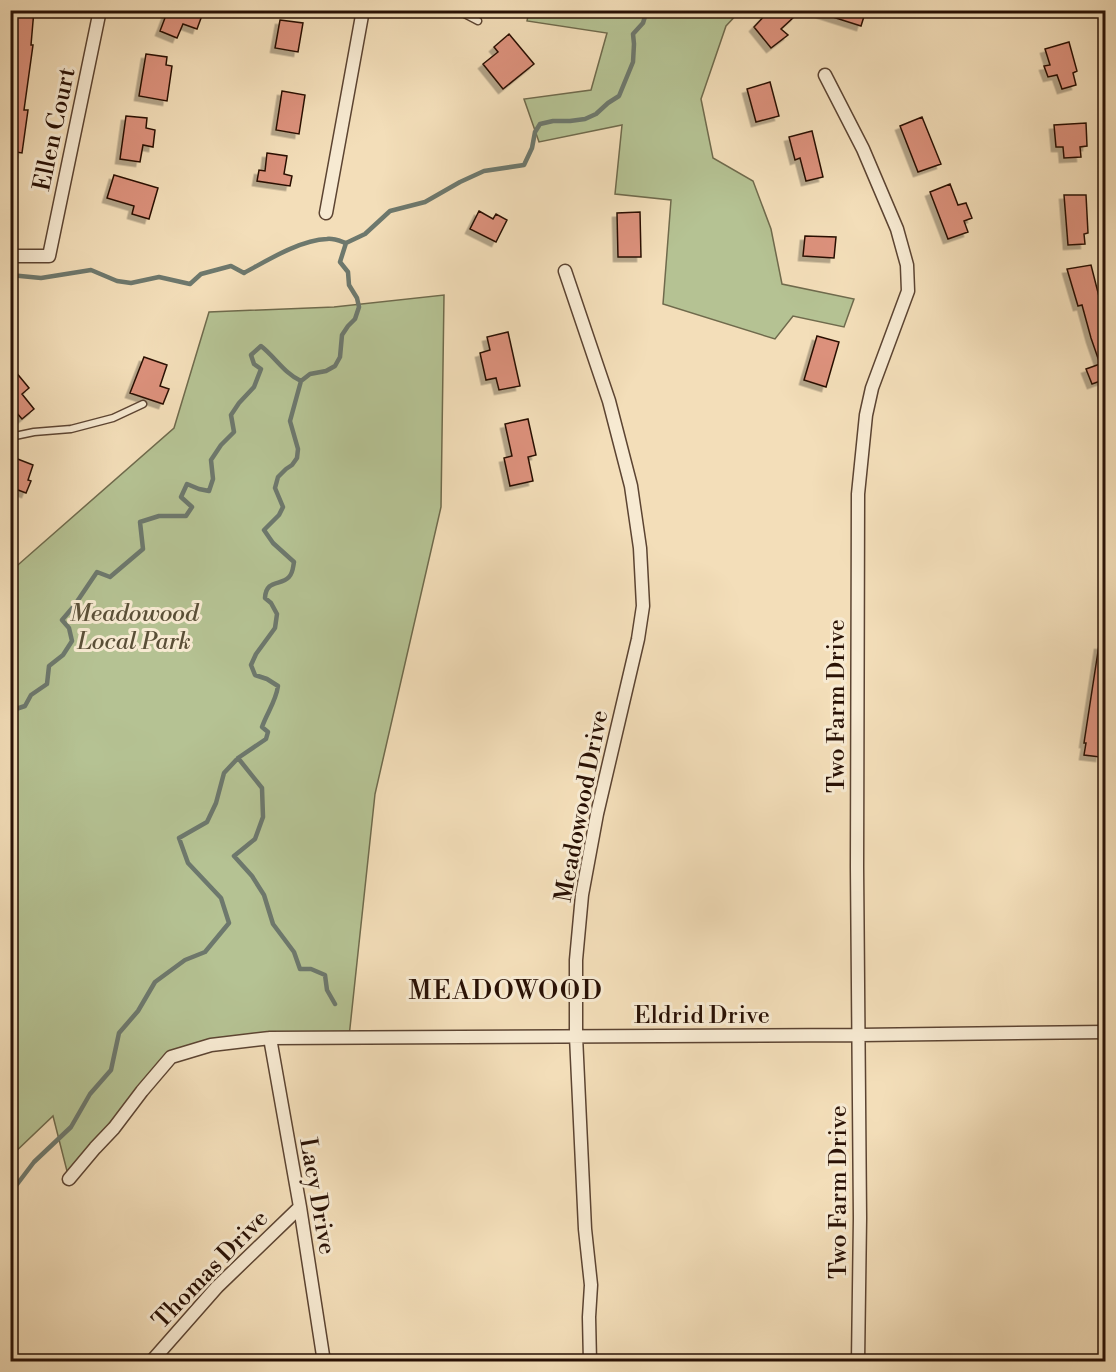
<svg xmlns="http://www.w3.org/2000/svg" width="1116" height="1372" font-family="'Libre Bodoni',serif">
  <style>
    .green { fill: #b5c293; stroke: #6f6a4c; stroke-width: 1.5 }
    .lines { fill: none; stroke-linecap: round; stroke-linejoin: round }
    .stream { stroke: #6d786d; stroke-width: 4.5 }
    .building { fill: #dc917b; stroke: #291105; stroke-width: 1.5; filter: url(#shadow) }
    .lane-casing { stroke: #5c4432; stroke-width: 9 }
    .street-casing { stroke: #5c4432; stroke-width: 15 }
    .lane { stroke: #f7ead2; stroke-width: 6 }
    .street { stroke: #f7ead2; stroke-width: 12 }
    .labels { text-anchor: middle; stroke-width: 6; stroke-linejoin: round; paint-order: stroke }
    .street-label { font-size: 24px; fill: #291105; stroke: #f7ead2 }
    .park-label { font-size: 24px; font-style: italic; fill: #5a4f37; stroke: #f7ead2 }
    .neighbourhood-label { font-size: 26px; letter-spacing: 1.5px; fill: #291105; stroke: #f7ead2 }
  </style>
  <defs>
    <filter id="shadow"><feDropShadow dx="-4.5" dy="4.5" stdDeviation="0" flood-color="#0004"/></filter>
  </defs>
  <rect width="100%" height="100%" fill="#f3deb9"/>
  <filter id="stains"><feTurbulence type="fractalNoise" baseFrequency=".00333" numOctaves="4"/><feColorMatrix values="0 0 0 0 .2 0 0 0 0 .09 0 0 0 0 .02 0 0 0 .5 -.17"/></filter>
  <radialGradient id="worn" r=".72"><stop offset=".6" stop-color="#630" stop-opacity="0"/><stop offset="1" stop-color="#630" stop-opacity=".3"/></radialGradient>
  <path class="green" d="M529,11H740L726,26L701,99L713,158L753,181L771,229L782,284L854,299L844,327L793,316L775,339L663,304L671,200L615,194L622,125L539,142L524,99L591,90L607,33L527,21Z
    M444,295L441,507L375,794L349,1037L270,1038L171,1057L69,1179L53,1116L11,1156V571L174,428L209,312L334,307Z"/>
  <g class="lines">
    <path class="stream" d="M10,275L41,278L91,270L117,281L131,283L159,277L190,284L201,274L231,266L244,273C268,260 300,240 327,239C333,238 340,241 346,243
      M10,711L25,706L31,695L47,684L49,666L63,655L72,641L69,628L62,620L74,606L97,572L110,577L143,549L140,522L159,516H186L192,507L181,497L187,484L199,489L209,491L213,479L211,460L221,445L234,432L231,415L239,403L254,387L261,369L254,364L251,355L261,346C275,357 285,374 301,381
      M238,758L262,788L263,817L255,839L234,856L252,876L264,895L273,924L294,952L300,969H311L325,975L327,990L335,1004
      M10,1190L15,1187L34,1162L71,1127L90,1094L111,1070L119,1033L138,1011L155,982L185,960L205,952L229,923L221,898L188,863L179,838L207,822L216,803L224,773L238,758L266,739L268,732L262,727C267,713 276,701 278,686L267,679L255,675L251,665L256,654L275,628L277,614L271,603L265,598C266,579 281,586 289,577C293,573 293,567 294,562L273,543L264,530L279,515L283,507L275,488L278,477L286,469L292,465L297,458L298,449L290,421L301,381L310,374L326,371L335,366L340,357L342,335L348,326L355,319L359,307L357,298L349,285L348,272L340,262L346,243L365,234L390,211L425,202L460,182L484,171L524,165L532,148L535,132L540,124L553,121H570L585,119L596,114L608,103L619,96L633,62L634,44L633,34L643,23L647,10"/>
  </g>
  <path class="building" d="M11,10H34L31,45H33L24,110H28L22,153L10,151V66L16,27H10Z
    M168,10H204L197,29L183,24L177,38L160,31Z
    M770,10H788L795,16L781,29L788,35L771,48L754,27Z
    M820,10H866L861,26L820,13Z
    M280,20L303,23L298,52L275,48Z
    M509,34L534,64L503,89L483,64L498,52L494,47Z
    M1069,42L1077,71L1073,73L1076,85L1062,89L1057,75L1048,77L1044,66L1050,65L1045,49Z
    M146,54L167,57L166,65L172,66L167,101L139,96Z
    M770,82L779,116L756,122L747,89Z
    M282,91L305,95L299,134L276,130Z
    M126,116L147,118L146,128L155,130L153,147L143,145L140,162L120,159Z
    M922,117L941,164L918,172L900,126Z
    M1086,123L1087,146L1080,147L1081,157L1064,158L1063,147H1056L1054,125Z
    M812,131L823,177L806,181L800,158L795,160L789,137Z
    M267,153L287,156L284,174L292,176L290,186L257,181L259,170L265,171Z
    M114,175L158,188L149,219L132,214L134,206L107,198Z
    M950,184L958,205L966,203L972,218L964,221L968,232L948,239L930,192Z
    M1064,195H1086L1088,233L1084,234L1085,244L1068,245Z
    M479,211L493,219L496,214L507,220L496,242L470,229Z
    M640,212L641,257H618L617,213Z
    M805,236L836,237L834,258L803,256Z
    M1091,265L1106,324V379L1092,384L1086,369L1100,364L1091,338L1082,305L1078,306L1067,269Z
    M508,332L520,386L499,390L496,378L486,380L480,353L490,350L487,337Z
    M817,336L839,342L826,387L804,380Z
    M144,357L167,365L160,386L169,389L163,404L130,393Z
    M10,365L29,388L22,394L34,409L22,419L10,405Z
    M528,419L536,455L528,457L533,481L510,486L504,458L512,456L505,424Z
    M10,456L33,465L28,480L31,481L26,493L10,487Z
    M1099,645L1106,646V745L1101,746L1100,757L1084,755L1086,743H1084Z"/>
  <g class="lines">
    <defs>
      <path id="lane" d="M457,10L478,21
        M10,437L34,432L71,429L113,418L143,404"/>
      <path id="street" d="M825,75L863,149L897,229L907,265L908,291L872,388L866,415L858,494L857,867L860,1218L858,1362
        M326,213L363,10
        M10,256H49L100,10
        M565,271L609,401L631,486L640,548L643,606L638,639L597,814L582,895L576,960V1036L585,1229L591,1285L589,1317L590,1362
        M270,1038L300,1207L324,1362
        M69,1179L95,1148L114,1128L142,1091L171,1057L211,1045L270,1038L859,1035L1106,1032
        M151,1362L217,1287L300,1207"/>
    </defs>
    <use href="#lane" class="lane-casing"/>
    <use href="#street" class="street-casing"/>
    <use href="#lane" class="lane"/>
    <use href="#street" class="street"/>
  </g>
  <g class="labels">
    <g class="street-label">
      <text transform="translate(54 129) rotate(-78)" y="8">Ellen Court</text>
      <text transform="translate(836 706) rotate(-90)" y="8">Two Farm Drive</text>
      <text transform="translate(581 806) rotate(-79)" y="8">Meadowood Drive</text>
      <text x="702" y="1023">Eldrid Drive</text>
      <text transform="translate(838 1192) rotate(-90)" y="8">Two Farm Drive</text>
      <text transform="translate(318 1196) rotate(80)" y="8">Lacy Drive</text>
      <text transform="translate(210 1269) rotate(-46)" y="8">Thomas Drive</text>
    </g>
    <g class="park-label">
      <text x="134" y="621">Meadowood<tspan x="134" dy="28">Local Park</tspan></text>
    </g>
    <g class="neighbourhood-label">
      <text x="506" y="999">MEADOWOOD</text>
    </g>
  </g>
  <rect width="1116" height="1372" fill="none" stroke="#f3deb9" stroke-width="36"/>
  <rect x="12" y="12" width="1092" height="1348" fill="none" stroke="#291105" stroke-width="3"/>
  <rect x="18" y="18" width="1080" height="1336" fill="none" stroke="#291105" stroke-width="1.5"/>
  <rect width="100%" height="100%" filter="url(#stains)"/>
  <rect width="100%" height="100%" fill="url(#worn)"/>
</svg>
